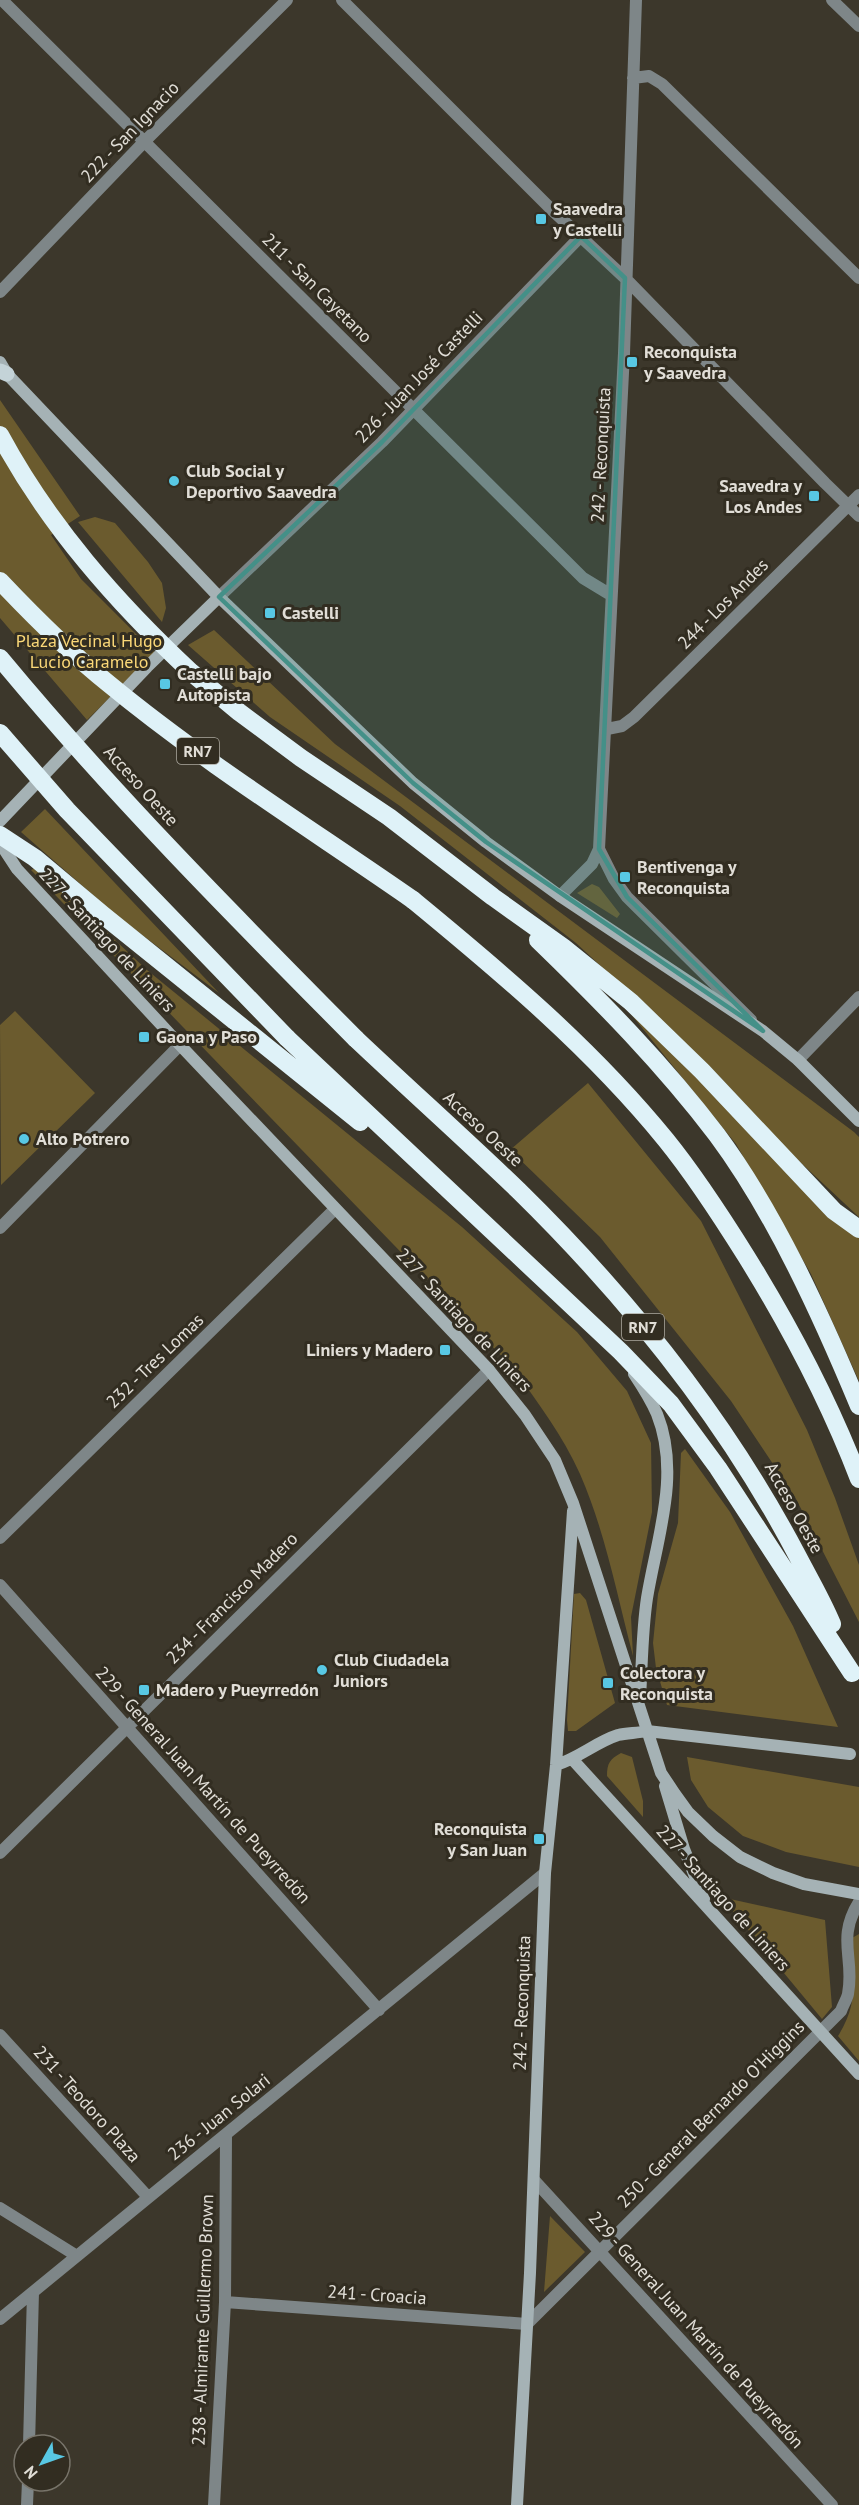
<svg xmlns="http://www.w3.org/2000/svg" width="859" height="2505" font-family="'PT Sans',sans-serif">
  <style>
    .green { fill: #6b5b2e }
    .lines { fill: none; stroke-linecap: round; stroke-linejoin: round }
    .street { stroke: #7e8688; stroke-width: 12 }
    .secondary { stroke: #a5b2b5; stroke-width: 12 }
    .primary { stroke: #c4d3d8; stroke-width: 15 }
    .highway { stroke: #dff2f8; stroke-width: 18 }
    .highway-bridge { stroke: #dff2f8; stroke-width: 18 }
    .marked { fill: #449088; fill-opacity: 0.2; stroke: #449088; stroke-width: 4.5; stroke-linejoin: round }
    .poi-dot { fill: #58c8e4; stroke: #322d21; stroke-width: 2 }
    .labels { text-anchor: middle; stroke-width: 6; stroke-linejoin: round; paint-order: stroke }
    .shield { fill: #322d21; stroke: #aca9a0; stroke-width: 1.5 }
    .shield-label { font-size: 16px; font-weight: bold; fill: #e1ded7 }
    .street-label { font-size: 18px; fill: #e1ded7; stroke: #322d21 }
    .poi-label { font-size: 18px; font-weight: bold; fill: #e1ded7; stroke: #322d21; text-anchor: start }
    .park-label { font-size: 18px; fill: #fbd878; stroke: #322d21 }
  </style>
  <rect width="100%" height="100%" fill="#3c372b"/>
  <path class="green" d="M0,400L80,516L51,535L81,579L155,653L87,720L0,618Z
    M95,517L115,523L148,562L162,583L166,608L162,622L78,522Z
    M214,630L335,744L854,1132L859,1137V1217L783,1146L720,1077L576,943L400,806L270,717L188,645Z
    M45,809L219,993L117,916L21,832Z
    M37,867L147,970L462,1227L577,1332L627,1391L651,1443L652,1512L631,1617L633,1656C617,1595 605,1531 580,1474C563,1436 538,1403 514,1369L31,870Z
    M592,884L599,887L620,914L617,918L577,893Z
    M626,1008L859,1235V1381L811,1274L736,1144Z
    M15,1011L95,1093L1,1185L0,1025Z
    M588,1083L701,1221L807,1430L835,1498L859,1565V1622L795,1497L731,1401L600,1237L510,1150Z
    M685,1449L730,1512L793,1626L838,1727L667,1705L656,1668L653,1643L658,1594L678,1523L681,1453Z
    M580,1593L586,1600L615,1703L576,1731H568L567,1720L574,1594Z
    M621,1753L632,1757L643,1801V1817L607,1776C607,1763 610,1759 621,1753Z
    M687,1757L859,1787V1867L786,1852L743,1836L708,1807L691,1780Z
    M721,1897L825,1920L832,2007L822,2019Z
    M859,1934V2061L838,2036C859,2004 854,1975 852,1938Z
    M550,2216L585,2252L544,2292Z"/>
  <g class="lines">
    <path class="street" d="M2,0L583,578L611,595
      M342,0L551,209L625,278L825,483L859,516
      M832,0L859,26
      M633,78L649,76L662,84L859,278
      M0,292L144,142L287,0
      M219,597L382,442L581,236
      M607,729L622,726L634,717L859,495
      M599,849L614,879L627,897L751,1020
      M560,896L592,864L599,849L624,353L636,0
      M798,1060L859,997
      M0,1228L180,1045
      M0,1538L335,1209
      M0,1585L379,2010
      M0,1853L489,1370
      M0,2035L148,2197
      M534,2180L832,2505
      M0,2208L77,2256
      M225,2302L527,2324L841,2011C843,2005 847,1999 848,1994C855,1958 836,1939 859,1902
      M0,2319L545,1873
      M29,2445L33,2292
      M27,2505L28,2481
      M214,2505L225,2302L226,2136"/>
    <path class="secondary" d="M0,362L7,374L219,597L413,783L486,842L560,896L763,1031L798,1060L859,1121
      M0,821L147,667L219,597
      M0,843L17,869L180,1045L489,1370L525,1415L555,1460L573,1503L661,1773L675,1794L688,1812L713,1836L740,1857L773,1873L804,1884L859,1894
      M634,1374C642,1386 651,1400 657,1414C681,1474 657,1537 647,1598C642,1631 642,1665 640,1698
      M573,1760L859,2074
      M556,1765C579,1758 596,1742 618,1735C627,1733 638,1733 647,1731L850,1754
      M665,1786L684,1849L704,1899
      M517,2505L530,2273L545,1873L556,1765L573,1511"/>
    <path class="primary" d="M0,371L7,374"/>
    <path class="highway" d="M192,673L239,712L301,758L389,817L493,897L563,947L631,1002L702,1071L834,1211L859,1229
      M0,835L35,858L103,915L360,1122
      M413,900C503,974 592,1049 666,1140C696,1177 721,1216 746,1256C790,1327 829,1401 859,1479
      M538,940C602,1002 663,1064 717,1135C775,1213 822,1317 859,1406
      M287,1038L621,1352L671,1404L718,1468L852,1673
      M356,1039C410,1090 466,1140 519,1191C628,1298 726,1420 797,1555C809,1578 822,1600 832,1624"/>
    <path class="highway-bridge" d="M0,435C49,526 117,603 192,673
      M0,581C34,617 70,653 109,684C205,763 311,829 413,900
      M0,658C111,792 234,916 356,1039
      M0,733L67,810L287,1038"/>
  </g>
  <path class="marked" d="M581,236L625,278L599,849L627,897L763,1031L486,842L413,783L219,597L382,442Z"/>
  <g class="poi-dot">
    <rect x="535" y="213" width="12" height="12" rx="3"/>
    <rect x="626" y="356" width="12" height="12" rx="3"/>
    <circle cx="174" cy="481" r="6"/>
    <rect x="808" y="490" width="12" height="12" rx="3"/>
    <rect x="264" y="607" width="12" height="12" rx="3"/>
    <rect x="159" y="678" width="12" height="12" rx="3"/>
    <rect x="619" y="871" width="12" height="12" rx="3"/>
    <rect x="138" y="1031" width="12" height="12" rx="3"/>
    <circle cx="24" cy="1139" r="6"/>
    <rect x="439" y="1344" width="12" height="12" rx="3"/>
    <circle cx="322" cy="1670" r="6"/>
    <rect x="602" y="1677" width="12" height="12" rx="3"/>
    <rect x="138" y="1684" width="12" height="12" rx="3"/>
    <rect x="533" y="1833" width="12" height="12" rx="3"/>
  </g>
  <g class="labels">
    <g class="shield">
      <rect x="177" y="738" width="42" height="26" rx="4.5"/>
      <rect x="622" y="1314" width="42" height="26" rx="4.5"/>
    </g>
    <g class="shield-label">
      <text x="198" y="757">RN7</text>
      <text x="643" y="1333">RN7</text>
    </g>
    <g class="street-label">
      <text transform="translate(130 132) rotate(-46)" y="6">222 - San Ignacio</text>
      <text transform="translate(317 288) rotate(45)" y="6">211 - San Cayetano</text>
      <text transform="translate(419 377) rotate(-46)" y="6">226 - Juan José Castelli</text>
      <text transform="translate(601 455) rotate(-87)" y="6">242 - Reconquista</text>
      <text transform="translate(723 604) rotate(-45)" y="6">244 - Los Andes</text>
      <text transform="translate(141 786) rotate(48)" y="6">Acceso Oeste</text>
      <text transform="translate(107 940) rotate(47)" y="6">227 - Santiago de Liniers</text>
      <text transform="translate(483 1129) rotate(43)" y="6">Acceso Oeste</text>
      <text transform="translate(464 1320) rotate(47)" y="6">227 - Santiago de Liniers</text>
      <text transform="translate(155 1361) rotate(-44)" y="6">232 - Tres Lomas</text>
      <text transform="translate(794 1508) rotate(61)" y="6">Acceso Oeste</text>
      <text transform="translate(232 1598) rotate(-45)" y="6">234 - Francisco Madero</text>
      <text transform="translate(203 1785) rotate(48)" y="6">229 - General Juan Martín de Pueyrredón</text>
      <text transform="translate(723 1898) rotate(48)" y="6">227 - Santiago de Liniers</text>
      <text transform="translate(522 2003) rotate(-88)" y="6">242 - Reconquista</text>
      <text transform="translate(87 2104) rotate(48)" y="6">231 - Teodoro Plaza</text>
      <text transform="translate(711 2114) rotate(-45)" y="6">250 - General Bernardo O'Higgins</text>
      <text transform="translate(219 2117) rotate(-39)" y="6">236 - Juan Solari</text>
      <text transform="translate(377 2295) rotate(4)" y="6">241 - Croacia</text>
      <text transform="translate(203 2320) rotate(-88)" y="6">238 - Almirante Guillermo Brown</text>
      <text transform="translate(696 2330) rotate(48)" y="6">229 - General Juan Martín de Pueyrredón</text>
    </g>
    <g class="poi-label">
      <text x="553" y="215">Saavedra<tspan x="553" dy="21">y Castelli</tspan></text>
      <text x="644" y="358">Reconquista<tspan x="644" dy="21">y Saavedra</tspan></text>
      <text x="186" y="477">Club Social y<tspan x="186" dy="21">Deportivo Saavedra</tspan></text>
      <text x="802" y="492" text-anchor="end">Saavedra y<tspan x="802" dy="21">Los Andes</tspan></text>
      <text x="282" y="619">Castelli</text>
      <text x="177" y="680">Castelli bajo<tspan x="177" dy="21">Autopista</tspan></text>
      <text x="637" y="873">Bentivenga y<tspan x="637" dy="21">Reconquista</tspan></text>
      <text x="156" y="1043">Gaona y Paso</text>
      <text x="36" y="1145">Alto Potrero</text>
      <text x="433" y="1356" text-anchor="end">Liniers y Madero</text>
      <text x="334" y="1666">Club Ciudadela<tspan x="334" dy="21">Juniors</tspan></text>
      <text x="620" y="1679">Colectora y<tspan x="620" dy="21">Reconquista</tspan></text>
      <text x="156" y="1696">Madero y Pueyrredón</text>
      <text x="527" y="1835" text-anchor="end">Reconquista<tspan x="527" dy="21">y San Juan</tspan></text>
    </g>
    <g class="park-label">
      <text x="89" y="647">Plaza Vecinal Hugo<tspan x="89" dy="21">Lucio Caramelo</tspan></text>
    </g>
  </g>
  <g transform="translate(42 2463) rotate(230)"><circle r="28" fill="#322d21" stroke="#78746a" stroke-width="1.5"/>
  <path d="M0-4.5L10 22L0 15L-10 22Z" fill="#58c8e4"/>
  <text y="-9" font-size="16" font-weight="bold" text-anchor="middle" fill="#e1ded7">N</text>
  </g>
</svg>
